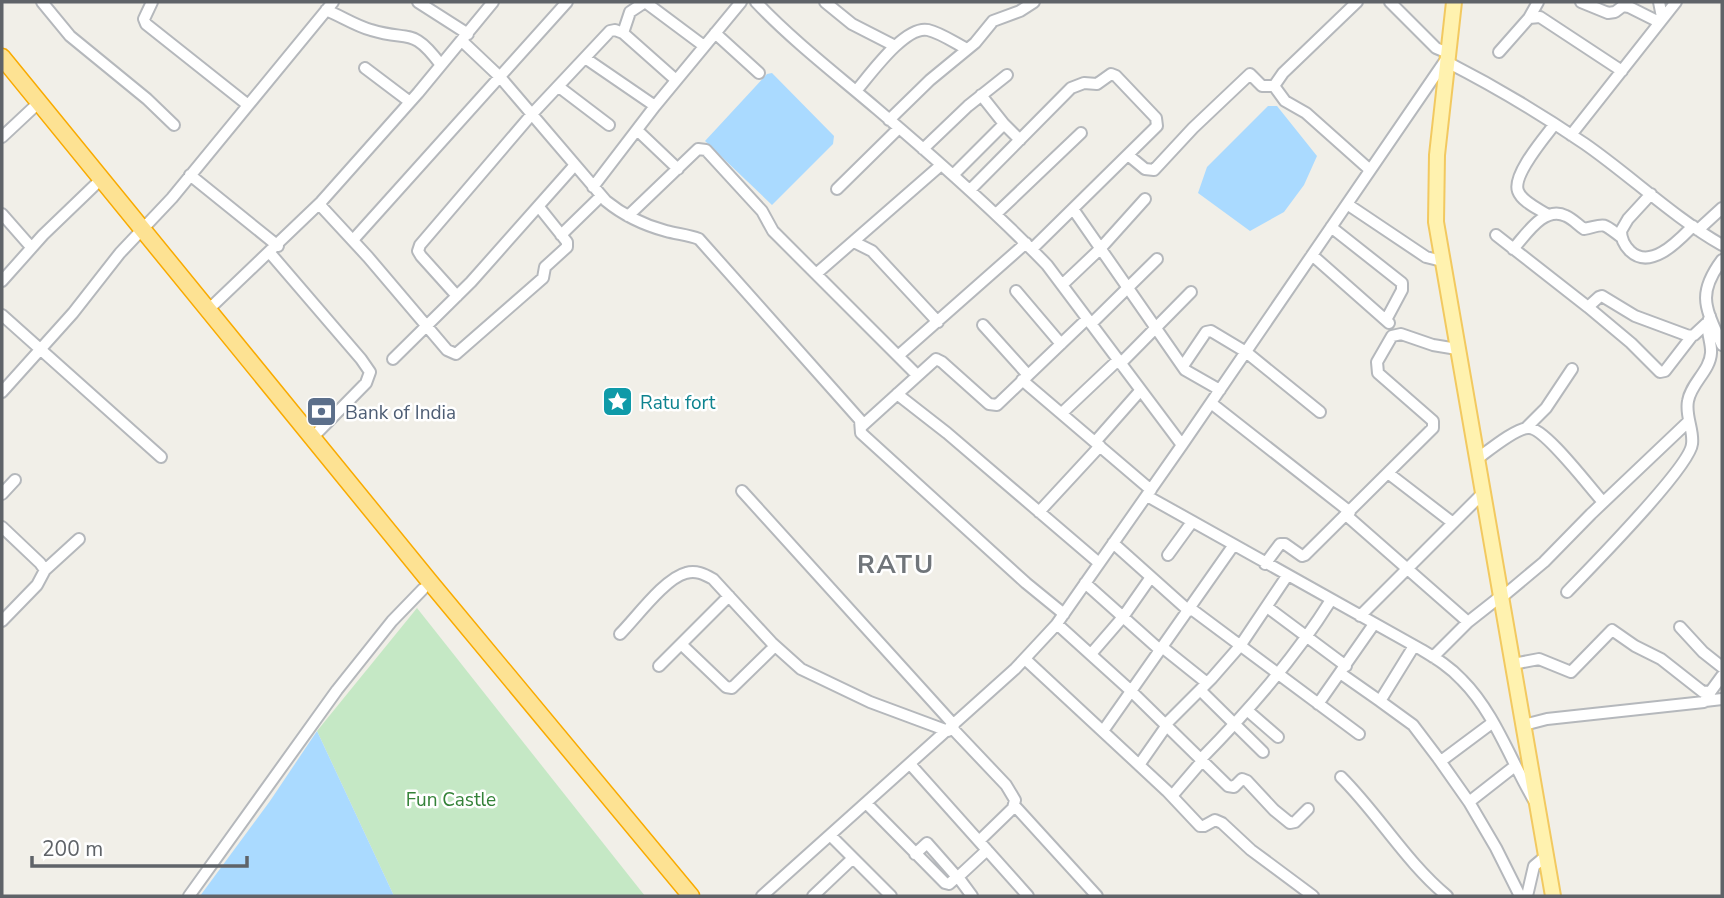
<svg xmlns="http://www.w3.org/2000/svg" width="1724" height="898" font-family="'Nunito Sans',sans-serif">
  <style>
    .green { fill: #c5e8c5 }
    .water { fill: #aadaff }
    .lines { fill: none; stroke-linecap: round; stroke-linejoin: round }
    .minor-casing { stroke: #b5b8bc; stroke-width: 14 }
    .major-casing { stroke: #f2c960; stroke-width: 18 }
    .highway-casing { stroke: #f9ab00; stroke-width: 19 }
    .minor { stroke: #fff; stroke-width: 10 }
    .major { stroke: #fff2af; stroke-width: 14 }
    .highway { stroke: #fde293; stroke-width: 16 }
    .labels { text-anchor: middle; stroke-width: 5; stroke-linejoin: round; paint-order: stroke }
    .culture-label { font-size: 19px; fill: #0d838f; stroke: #fff; text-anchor: start }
    .service-label { font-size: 19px; fill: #4e5e75; stroke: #fff; text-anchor: start }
    .park-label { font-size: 19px; fill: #348238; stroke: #fff }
    .district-label { font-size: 26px; font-weight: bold; letter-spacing: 2px; fill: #70757a; stroke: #fff }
  </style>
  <rect width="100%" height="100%" fill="#f1efe8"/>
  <path class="green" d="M417,608L645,896H394L317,731Z"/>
  <path class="water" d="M772,73L834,136L833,144L772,205L705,141L767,74Z
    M1268,106H1277L1317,156L1304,185L1284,212L1250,231L1198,193L1207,167Z
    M317,731L394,896H200L270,801Z"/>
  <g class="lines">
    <defs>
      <path id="minor" d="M42,2L70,36L147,99L174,125
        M152,2L144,19L146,24L248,105
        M418,2L468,34
        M645,2L704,46
        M756,2C793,41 836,74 877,109C936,159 994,210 1047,265L1182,445
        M825,2L852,24L895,46
        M1390,2L1436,48L1448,53
        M1581,2L1608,13L1615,12L1623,6L1629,7L1659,22
        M1659,2L1662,17
        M326,10C341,16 356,26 371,30C410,42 412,26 441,65
        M1529,18L1538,2
        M623,33L630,12L645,2
        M715,33L759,73
        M462,41L500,77L606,201C623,215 644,225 666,231C677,234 689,235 699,239L860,420L861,433L1026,583L1064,614
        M1499,52L1529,18L1540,17L1622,71
        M585,58L655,106
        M1447,62C1494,86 1541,114 1585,144C1631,176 1673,217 1722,245
        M365,68L410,102
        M1274,86L1283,73L1357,2
        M559,87L609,125
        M856,91C870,75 905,25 928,30C941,33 955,43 967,49
        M981,95L1004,124L1020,140
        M889,120L930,80L975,43L993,21L1020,11L1034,2
        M637,130L678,169
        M1571,135L1676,2
        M2,137L33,108
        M923,149L968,106L1007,75
        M1128,155L1145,169L1154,170L1193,128L1250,74L1262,86H1274L1285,101L1306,113L1370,170
        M190,175L278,246
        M953,175L1004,124
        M593,187L655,106L741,2
        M837,189L899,128
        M970,190L1071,88L1084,83L1097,84L1111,74L1116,76L1156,118L1157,126L1032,249
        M1651,194L1628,219L1621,231C1621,239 1624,245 1630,251C1651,271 1679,240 1693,226
        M319,204L368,257L447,350L456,354L543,278L545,267L567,247V242L539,207
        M1347,204L1426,257L1442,261
        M1073,209L1185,370L1220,390
        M2,214L31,247
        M996,214L1081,133
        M1548,215C1539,209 1522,202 1518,191C1512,175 1545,137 1554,125
        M628,216L698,149L706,150L762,211L773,231L917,375
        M1331,227L1402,283V290L1386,320
        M1698,230L1722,208
        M561,235L601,196
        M1496,235L1588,307L1599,297L1602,296L1635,316L1689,336L1694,335L1708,322
        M353,240L567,2
        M854,242L872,251L938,322
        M1513,249C1526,235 1544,205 1566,216C1573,219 1578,225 1584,229C1607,224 1601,222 1621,237
        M270,253L361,359L370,372L366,383L312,438
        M1312,255L1389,323
        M1722,260C1696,295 1706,308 1722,345
        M816,274L941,165
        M2,281L43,235L95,185
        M1062,285L1100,249L1145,199
        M1016,291L1061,344
        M457,296L421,256L418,251L420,245L532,114L610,31L615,30L623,33L676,80
        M1588,307L1631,343L1660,372L1665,371L1692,336
        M207,311L321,202L418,93L493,2
        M2,315L161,457
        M1091,324L1157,259
        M983,325L1028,375
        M898,356L1026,243
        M393,359L471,282L574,166
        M1120,364L1191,292
        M1183,366L1206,332L1211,331L1246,352L1320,412
        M1022,380L1151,490
        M2,392L73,313L120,253L172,198L333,2
        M897,394L947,433L1099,563
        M1211,403L1350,512
        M1062,413L1117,361
        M862,426L936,359L942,362L989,404L997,405L1087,319
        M1527,427L1546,408L1572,369
        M1095,442L1140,391
        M1477,459C1488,451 1517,427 1529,428C1545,428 1590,488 1603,502
        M1388,473L1453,523
        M742,491L954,725
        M2,494L15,480
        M1147,496L1422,650C1437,659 1450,667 1462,680C1495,713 1511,762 1535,802
        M1039,512L1100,446
        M1346,515L1468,622
        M2,527L40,563L45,570L37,585L2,621
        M1113,543L1189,611
        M1168,555L1192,522
        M1265,564L1280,544H1285L1302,556L1305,555L1433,428V421L1378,373L1377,362L1392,336L1401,334L1433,345L1457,349
        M45,570L79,539
        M1085,583L1160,650
        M1567,592C1588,570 1690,467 1692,444C1694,430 1685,416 1688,401C1691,383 1710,371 1711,353C1712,341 1704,329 1710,316
        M1501,598L1544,562L1591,514L1689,421
        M1267,607L1346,666
        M1190,608L1359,734
        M1360,616L1482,494
        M1057,624L1130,690L1228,786L1234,787L1242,779L1247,781L1274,810L1290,823L1295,822L1308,809
        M1680,627L1703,652L1722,667
        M620,634C636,618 665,578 686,573C696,570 704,574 713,579L772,643L801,669L870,702L948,731
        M681,644L726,687L732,688L775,646
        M1414,646L1380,701L1413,725L1438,758L1469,802L1496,848L1520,896
        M1162,647L1207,683
        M1091,654L1123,617L1151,577
        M1433,657L1468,622L1501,596
        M1025,659L1167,791L1200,826H1204L1215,820L1222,823L1251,850L1313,896
        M1513,664L1539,659L1571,672L1612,630L1635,646L1661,659L1703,692L1711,691L1722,676
        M659,666L729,596
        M1340,673L1380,701
        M1200,690L1263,752
        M1705,701L1722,699
        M1318,704L1374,624
        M1248,711L1278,737
        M1166,724L1212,678L1240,646L1287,576
        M1524,725L1547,719L1704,702L1711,691
        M951,727L1006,785L1015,800L1013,808L979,841
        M1103,731L1233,546
        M1200,760C1249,710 1294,659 1331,600
        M1441,761L1492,723
        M910,764L1028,896
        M1139,765L1167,725
        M1341,777C1379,815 1406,862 1447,896
        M1172,796L1202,761
        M1469,802L1515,766
        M866,803L945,883L949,884L959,875
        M1014,805L1097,896
        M830,835L891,896
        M915,854L927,843L957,877
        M189,896L337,690L392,621L423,589
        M762,896L1015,669L1056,625L1182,445L1447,58
        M813,896L853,858
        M972,896L958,877L987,850
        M1527,896L1534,866L1546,856"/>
      <path id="major" d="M1454,2L1437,155L1436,222L1553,896"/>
      <path id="highway" d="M2,57L430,582L691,896"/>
    </defs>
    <use href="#minor" class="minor-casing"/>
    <use href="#major" class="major-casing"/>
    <use href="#highway" class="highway-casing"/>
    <use href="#minor" class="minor"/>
    <use href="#major" class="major"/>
    <use href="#highway" class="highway"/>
  </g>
  <defs>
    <symbol id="sight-square" viewBox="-11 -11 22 22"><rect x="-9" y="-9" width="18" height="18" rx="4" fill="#0f9aa8" stroke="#fff"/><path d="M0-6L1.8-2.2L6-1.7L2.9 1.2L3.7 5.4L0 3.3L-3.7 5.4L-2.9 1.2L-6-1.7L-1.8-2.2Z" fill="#fff"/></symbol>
    <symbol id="bank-square" viewBox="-11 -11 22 22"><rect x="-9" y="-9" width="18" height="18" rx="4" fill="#5c6f8a" stroke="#fff"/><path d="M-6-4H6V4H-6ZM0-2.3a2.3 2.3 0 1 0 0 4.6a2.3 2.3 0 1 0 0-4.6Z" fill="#fff"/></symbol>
  </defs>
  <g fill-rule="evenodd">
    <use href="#sight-square" x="600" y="384" width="35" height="35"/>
    <use href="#bank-square" x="304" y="394" width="35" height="35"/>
  </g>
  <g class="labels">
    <g class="culture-label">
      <text x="640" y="409">Ratu fort</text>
    </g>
    <g class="service-label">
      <text x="345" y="419">Bank of India</text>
    </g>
    <g class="park-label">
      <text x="451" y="806">Fun Castle</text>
    </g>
    <g class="district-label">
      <text x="896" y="573">RATU</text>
    </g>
  </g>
  <rect width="1724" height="898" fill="none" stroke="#5f6368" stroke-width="7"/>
  <path d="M32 856v10h215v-10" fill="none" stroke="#5f6368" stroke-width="3.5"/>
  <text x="42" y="856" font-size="21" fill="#5f6368" stroke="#ffffff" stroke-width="5" paint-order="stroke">200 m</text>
</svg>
